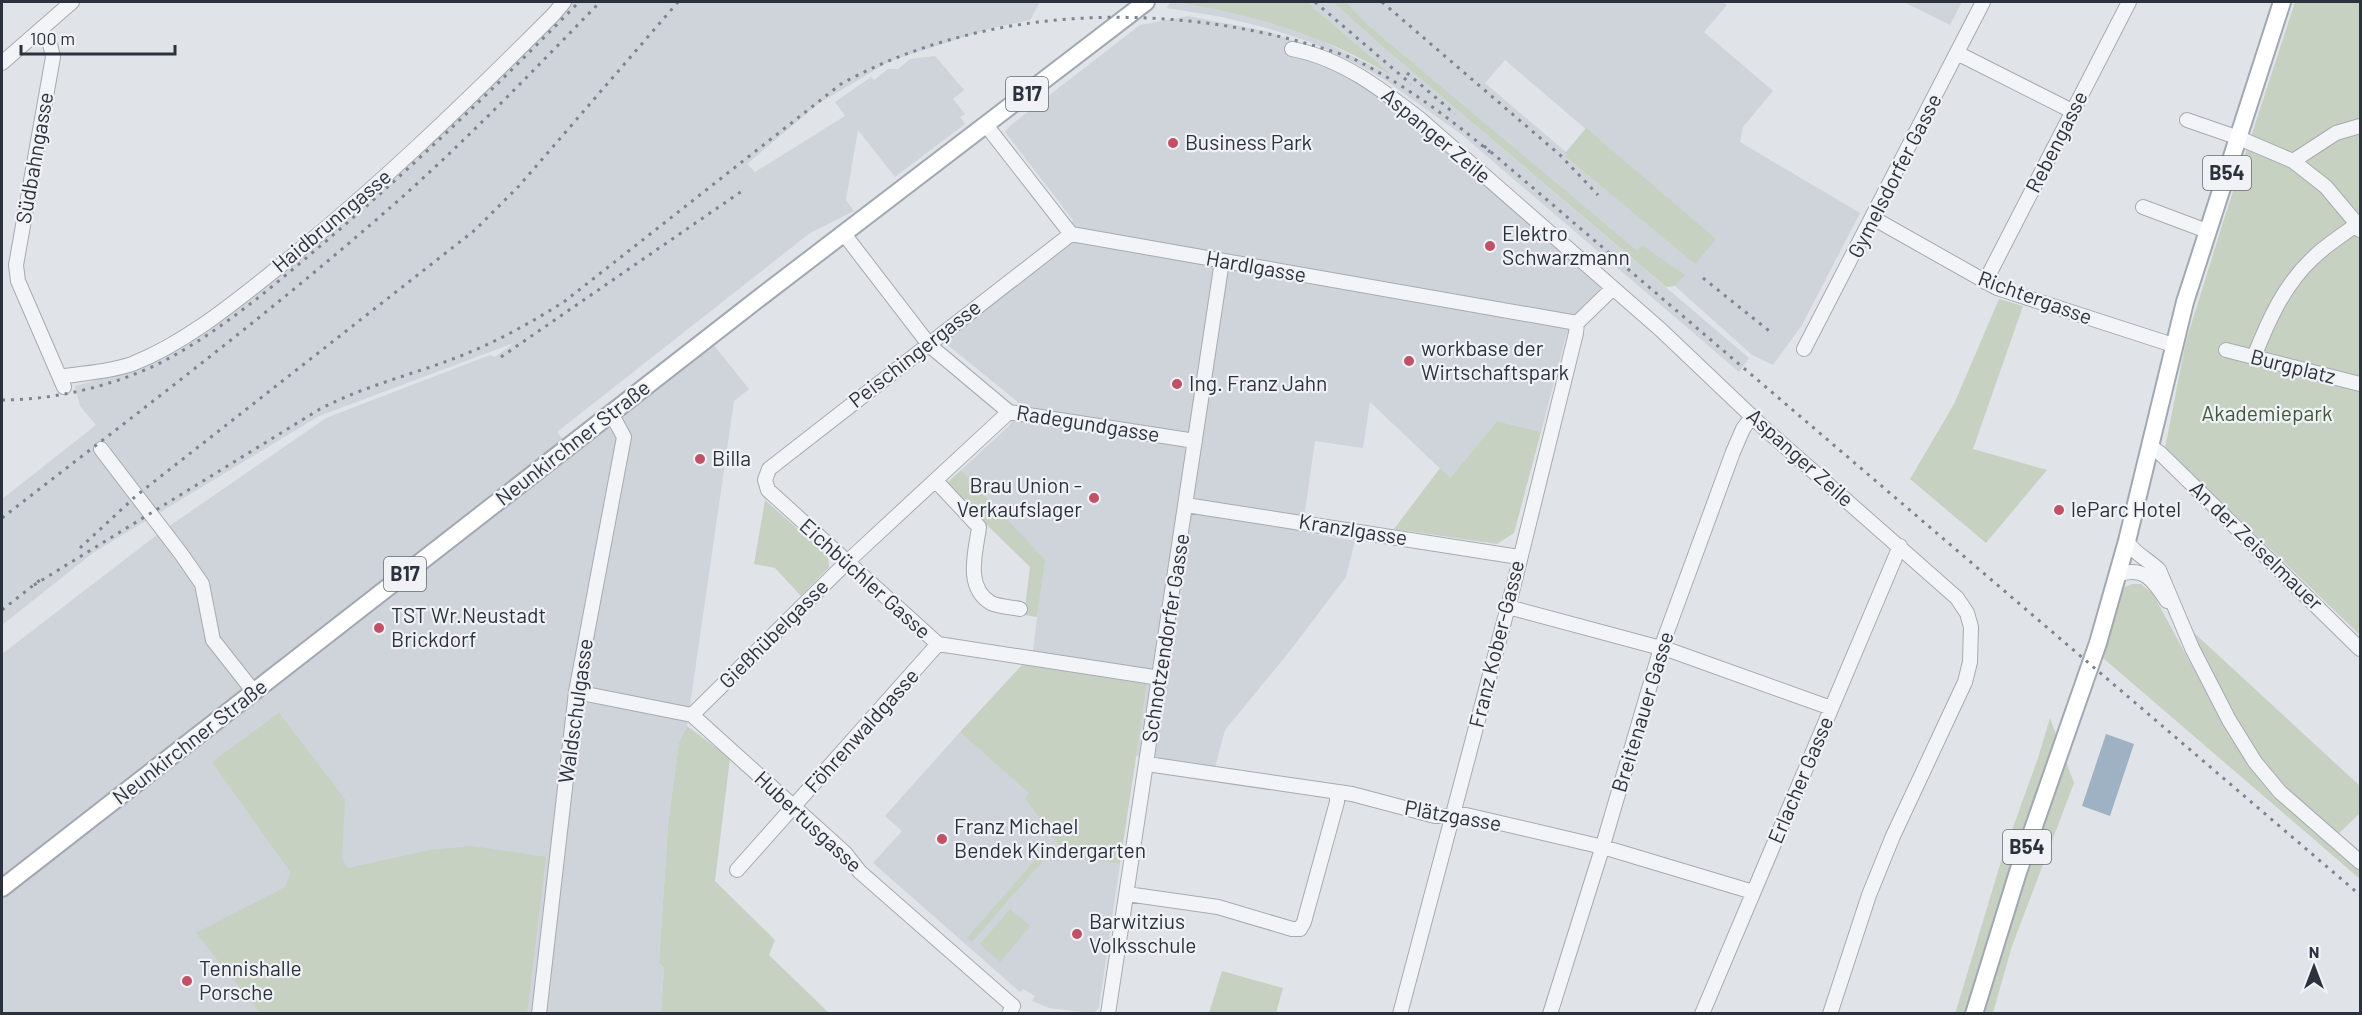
<svg xmlns="http://www.w3.org/2000/svg" width="2362" height="1015" font-family="Barlow,sans-serif">
  <style>
    .built { fill: #cfd3da; fill-rule: evenodd }
    .green { fill: #c6d1c2 }
    .water { fill: #9fb2c4 }
    .lines { fill: none; stroke-linecap: round; stroke-linejoin: round }
    .minor-casing { stroke: #a6abb2; stroke-width: 16 }
    .major-casing { stroke: #a1a8b2; stroke-width: 20 }
    .minor { stroke: #f3f4f7; stroke-width: 14 }
    .major { stroke: #fff; stroke-width: 16 }
    .rail { stroke: #7b8490; stroke-width: 3; stroke-dasharray: 3 6; stroke-linecap: butt }
    .poi-dot { fill: #c15265; stroke: #f0f2f6; stroke-width: 2 }
    .labels { text-anchor: middle; stroke-width: 4.5; stroke-linejoin: round; paint-order: stroke }
    .shield { fill: #f0f2f6; stroke: #666c75; stroke-width: 1.5 }
    .shield-label { font-size: 20px; font-weight: bold; fill: #2b323e }
    .street-label { font-size: 21px; fill: #2b323e; stroke: #f0f2f6 }
    .poi-label { font-size: 21px; fill: #2b323e; stroke: #f0f2f6; text-anchor: start }
    .park-label { font-size: 21px; fill: #405839; stroke: #f0f2f6 }
  </style>
  <rect width="100%" height="100%" fill="#e0e4e8"/>
  <path class="built" d="M572,2H1040L1030,20L992,28L890,61L818,104L747,164L755,172L845,116L835,102L871,77L874,80L888,69H898L910,59L935,56L964,90L953,99L965,114L960,117L965,124L895,177L858,130L846,200L854,211L810,233L557,432L567,444L712,343L749,389L734,401L687,726L679,742L668,825L659,963L664,967L661,1013H2V654L158,534L326,418L490,355L495,357L514,343L319,416L93,553L2,625V499L96,425L80,406L75,386L112,376L167,352L230,315L381,191Z
    M1170,2L1223,10L1268,21L1312,36L1389,74V72L1307,2H1333L1383,47L1749,358L1739,372L1461,134L1385,80L1366,69L1310,42L1267,28L1222,17L1167,8Z
    M1346,2H1722L1727,5L1704,32L1773,91L1743,127L1740,142L1860,213L1802,325L1773,365L1752,355L1675,286L1684,275L1643,246L1637,252L1368,25ZM1505,60L1715,239L1695,263L1566,157V152L1485,83Z
    M1904,2H1962L1950,25Z
    M1188,16L1270,32L1329,54L1455,142L1612,276L1576,315L1566,336L1541,432L1497,421L1450,478L1370,402L1363,448L1315,441L1302,532L1355,541L1346,577L1289,652L1225,730L1215,767L1136,756L1147,684L1031,667L1044,560L961,470L1010,425L1018,402L944,342L1063,250L1073,220L1005,132L1011,125L1140,25Z
    M960,732L1030,793L1025,798L1058,845L1073,857L1120,864L1099,1007L1095,1012L1090,1013L1049,1008L1032,1001L1035,996L1023,989L1020,992L873,863L902,831L885,816Z"/>
  <path class="green" d="M1170,2H1307L1390,73L1389,74C1321,34 1248,12 1170,2Z
    M1333,2H1346L1368,25L1637,251L1642,245L1685,275L1675,286L1666,287L1383,47Z
    M2295,2H2360V635L2165,448L2186,341L2225,216Z
    M1586,128L1716,239L1695,264L1566,157V152Z
    M1999,299L2023,306L1973,449L2047,470L1986,543L1910,479L1954,404Z
    M1497,421L1541,432L1514,533L1497,544L1394,529L1440,468L1450,478Z
    M961,470L1045,560L1037,617L1024,615L1030,567L948,487L947,483Z
    M765,500L828,556L829,567L801,596L775,568L754,564Z
    M2132,584H2141L2153,594L2198,677L2250,765L2277,798L2179,619L2360,786V813L2334,838L2360,862V879L2103,658L2121,594L2125,587Z
    M1022,665L1147,684L1120,864L1073,857L1058,845L1025,798L1029,793L960,732Z
    M279,713L345,799L342,859L348,868L430,850L472,846L546,857L527,1013H260L196,933L285,887L291,873L212,762Z
    M2050,718L2074,783L2012,946L1993,1013L1955,1014L2002,858L2038,758Z
    M687,726L730,758L715,881L775,940L769,955L829,1013H661L664,967L659,963L668,825L679,742Z
    M1043,851L1048,855L972,942L967,938Z
    M1010,909L1030,926L1000,962L980,944Z
    M1222,971L1283,988L1276,1013H1209Z"/>
  <path class="water" d="M2106,734L2134,744L2110,816L2082,806Z"/>
  <g class="lines">
    <defs>
      <path id="minor" d="M41,30L50,44L53,57L16,265L18,281L64,387
        M1292,49C1341,58 1381,89 1420,119L1661,330L1764,428L1957,598L1967,613L1971,627L1970,662L1965,682L1893,836L1869,895L1830,1014
        M1957,53L2072,111
        M2,63L72,2
        M2187,120L2239,138L2293,161L2336,133L2360,126
        M986,125L1071,234L1577,323
        M2293,161L2326,187L2357,224L2360,223
        M2143,207L2207,231
        M1873,218L1997,288L2173,345
        M844,234L924,338L935,350L1009,412L1195,441
        M1071,234L769,469L765,480L768,490L938,644L1160,678
        M1985,282L2129,2
        M1804,349L1983,2
        M2226,350L2360,384
        M2254,357C2268,321 2284,285 2313,258C2326,245 2343,235 2357,224L2360,230
        M60,377C83,373 109,372 132,364C185,343 231,305 275,270C374,191 464,104 553,15L564,2
        M2150,446L2161,454L2360,649
        M101,449L182,555L202,584L213,640L254,692
        M936,481L979,527C976,551 964,587 991,603C999,607 1012,607 1020,609
        M1186,505L1519,557
        M2127,541C2133,553 2149,560 2159,570L2192,648L2229,720L2255,762L2280,792L2360,862
        M2117,575C2144,565 2154,581 2167,601
        M1508,607L1672,651L1831,708
        M576,692L692,715L845,853L860,872L1013,1006L1009,1014
        M692,715L847,562L1009,412
        M1147,764L1352,794L1435,816L1466,815L1603,847L1753,892
        M737,870L938,644
        M1127,894L1218,907L1292,929H1300L1304,922L1337,802V792
        M539,1014L576,692L624,437L611,413
        M1108,1014L1222,261
        M1400,1014L1514,584L1576,333L1577,323L1613,288
        M1550,1014L1601,852L1661,648L1733,452L1743,429L1752,416
        M1702,1014L1900,546"/>
      <path id="major" d="M2,888L758,299L1146,2
        M1974,1014L2018,872L2098,643L2127,541L2185,302L2282,2"/>
    </defs>
    <use href="#minor" class="minor-casing"/>
    <use href="#major" class="major-casing"/>
    <use href="#minor" class="minor"/>
    <use href="#major" class="major"/>
    <path class="rail" d="M1315,2L1411,84
      M1382,2L1560,155L1598,195
      M1407,73L1455,114
      M1484,146L2360,895
      M1703,278L1773,334
      M501,357L742,191
      M2,400C53,400 109,387 156,365C218,334 272,287 325,242C414,166 497,86 579,2
      M2,518C133,416 267,316 392,206C465,142 533,71 600,2
      M80,548L137,495L475,230L519,186L678,2
      M34,585L320,409C362,387 407,376 450,360C491,345 529,324 565,301L841,84C993,0 1190,0 1352,58C1402,83 1447,116 1490,152
      M2,610L40,580"/>
  </g>
  <g class="poi-dot">
    <circle cx="1173" cy="143" r="6"/>
    <circle cx="1490" cy="246" r="6"/>
    <circle cx="1409" cy="361" r="6"/>
    <circle cx="1177" cy="384" r="6"/>
    <circle cx="700" cy="459" r="6"/>
    <circle cx="1094" cy="498" r="6"/>
    <circle cx="2059" cy="510" r="6"/>
    <circle cx="379" cy="628" r="6"/>
    <circle cx="942" cy="839" r="6"/>
    <circle cx="1077" cy="934" r="6"/>
    <circle cx="187" cy="981" r="6"/>
  </g>
  <g class="labels">
    <g class="shield">
      <rect x="1006" y="77" width="42" height="34" rx="4.5"/>
      <rect x="2203" y="156" width="48" height="34" rx="4.5"/>
      <rect x="384" y="557" width="42" height="34" rx="4.5"/>
      <rect x="2003" y="830" width="48" height="34" rx="4.5"/>
    </g>
    <g class="shield-label">
      <text x="1027" y="101">B17</text>
      <text x="2227" y="180">B54</text>
      <text x="405" y="581">B17</text>
      <text x="2027" y="854">B54</text>
    </g>
    <g class="street-label">
      <text transform="translate(1436 136) rotate(40)" y="7">Aspanger Zeile</text>
      <text transform="translate(2057 142) rotate(-63)" y="7">Rebengasse</text>
      <text transform="translate(35 158) rotate(-80)" y="7">Südbahngasse</text>
      <text transform="translate(1895 176) rotate(-63)" y="7">Gymelsdorfer Gasse</text>
      <text transform="translate(332 221) rotate(-40)" y="7">Haidbrunngasse</text>
      <text transform="translate(1256 267) rotate(10)" y="7">Hardlgasse</text>
      <text transform="translate(2035 298) rotate(20)" y="7">Richtergasse</text>
      <text transform="translate(915 354) rotate(-38)" y="7">Peischingergasse</text>
      <text transform="translate(2293 367) rotate(14)" y="7">Burgplatz</text>
      <text transform="translate(1088 424) rotate(9)" y="7">Radegundgasse</text>
      <text transform="translate(573 443) rotate(-38)" y="7">Neunkirchner Straße</text>
      <text transform="translate(1800 458) rotate(42)" y="7">Aspanger Zeile</text>
      <text transform="translate(1353 530) rotate(9)" y="7">Kranzlgasse</text>
      <text transform="translate(2256 546) rotate(44)" y="7">An der Zeiselmauer</text>
      <text transform="translate(865 579) rotate(42)" y="7">Eichbüchler Gasse</text>
      <text transform="translate(774 634) rotate(-45)" y="7">Gießhübelgasse</text>
      <text transform="translate(1166 638) rotate(-81)" y="7">Schnotzendorfer Gasse</text>
      <text transform="translate(1497 644) rotate(-76)" y="7">Franz Kober-Gasse</text>
      <text transform="translate(576 711) rotate(-82)" y="7">Waldschulgasse</text>
      <text transform="translate(1643 712) rotate(-73)" y="7">Breitenauer Gasse</text>
      <text transform="translate(862 731) rotate(-48)" y="7">Föhrenwaldgasse</text>
      <text transform="translate(190 742) rotate(-38)" y="7">Neunkirchner Straße</text>
      <text transform="translate(1801 780) rotate(-67)" y="7">Erlacher Gasse</text>
      <text transform="translate(1453 816) rotate(10)" y="7">Plätzgasse</text>
      <text transform="translate(808 822) rotate(43)" y="7">Hubertusgasse</text>
    </g>
    <g class="poi-label">
      <text x="1185" y="150">Business Park</text>
      <text x="1502" y="241">Elektro<tspan x="1502" dy="24">Schwarzmann</tspan></text>
      <text x="1421" y="356">workbase der<tspan x="1421" dy="24">Wirtschaftspark</tspan></text>
      <text x="1189" y="391">Ing. Franz Jahn</text>
      <text x="712" y="466">Billa</text>
      <text x="1082" y="493" text-anchor="end">Brau Union -<tspan x="1082" dy="24">Verkaufslager</tspan></text>
      <text x="2071" y="517">leParc Hotel</text>
      <text x="391" y="623">TST Wr.Neustadt<tspan x="391" dy="24">Brickdorf</tspan></text>
      <text x="954" y="834">Franz Michael<tspan x="954" dy="24">Bendek Kindergarten</tspan></text>
      <text x="1089" y="929">Barwitzius<tspan x="1089" dy="24">Volksschule</tspan></text>
      <text x="199" y="976">Tennishalle<tspan x="199" dy="24">Porsche</tspan></text>
    </g>
    <g class="park-label">
      <text x="2267" y="421">Akademiepark</text>
    </g>
  </g>
  <rect width="2362" height="1015" fill="none" stroke="#2b323e" stroke-width="6"/>
  <g transform="translate(2314 967)" stroke="#f0f2f6" stroke-width="4.5" paint-order="stroke">
  <path d="M0-4.5L10 22L0 15L-10 22Z" fill="#2b323e"/>
  <text y="-9" font-size="16" font-weight="bold" text-anchor="middle" fill="#2b323e">N</text>
  </g>
  <path d="M21 45v9h154v-9" fill="none" stroke="#2b323e" stroke-width="3"/>
  <text x="30" y="45" font-size="18" fill="#2b323e" stroke="#f0f2f6" stroke-width="4.5" paint-order="stroke">100 m</text>
</svg>
